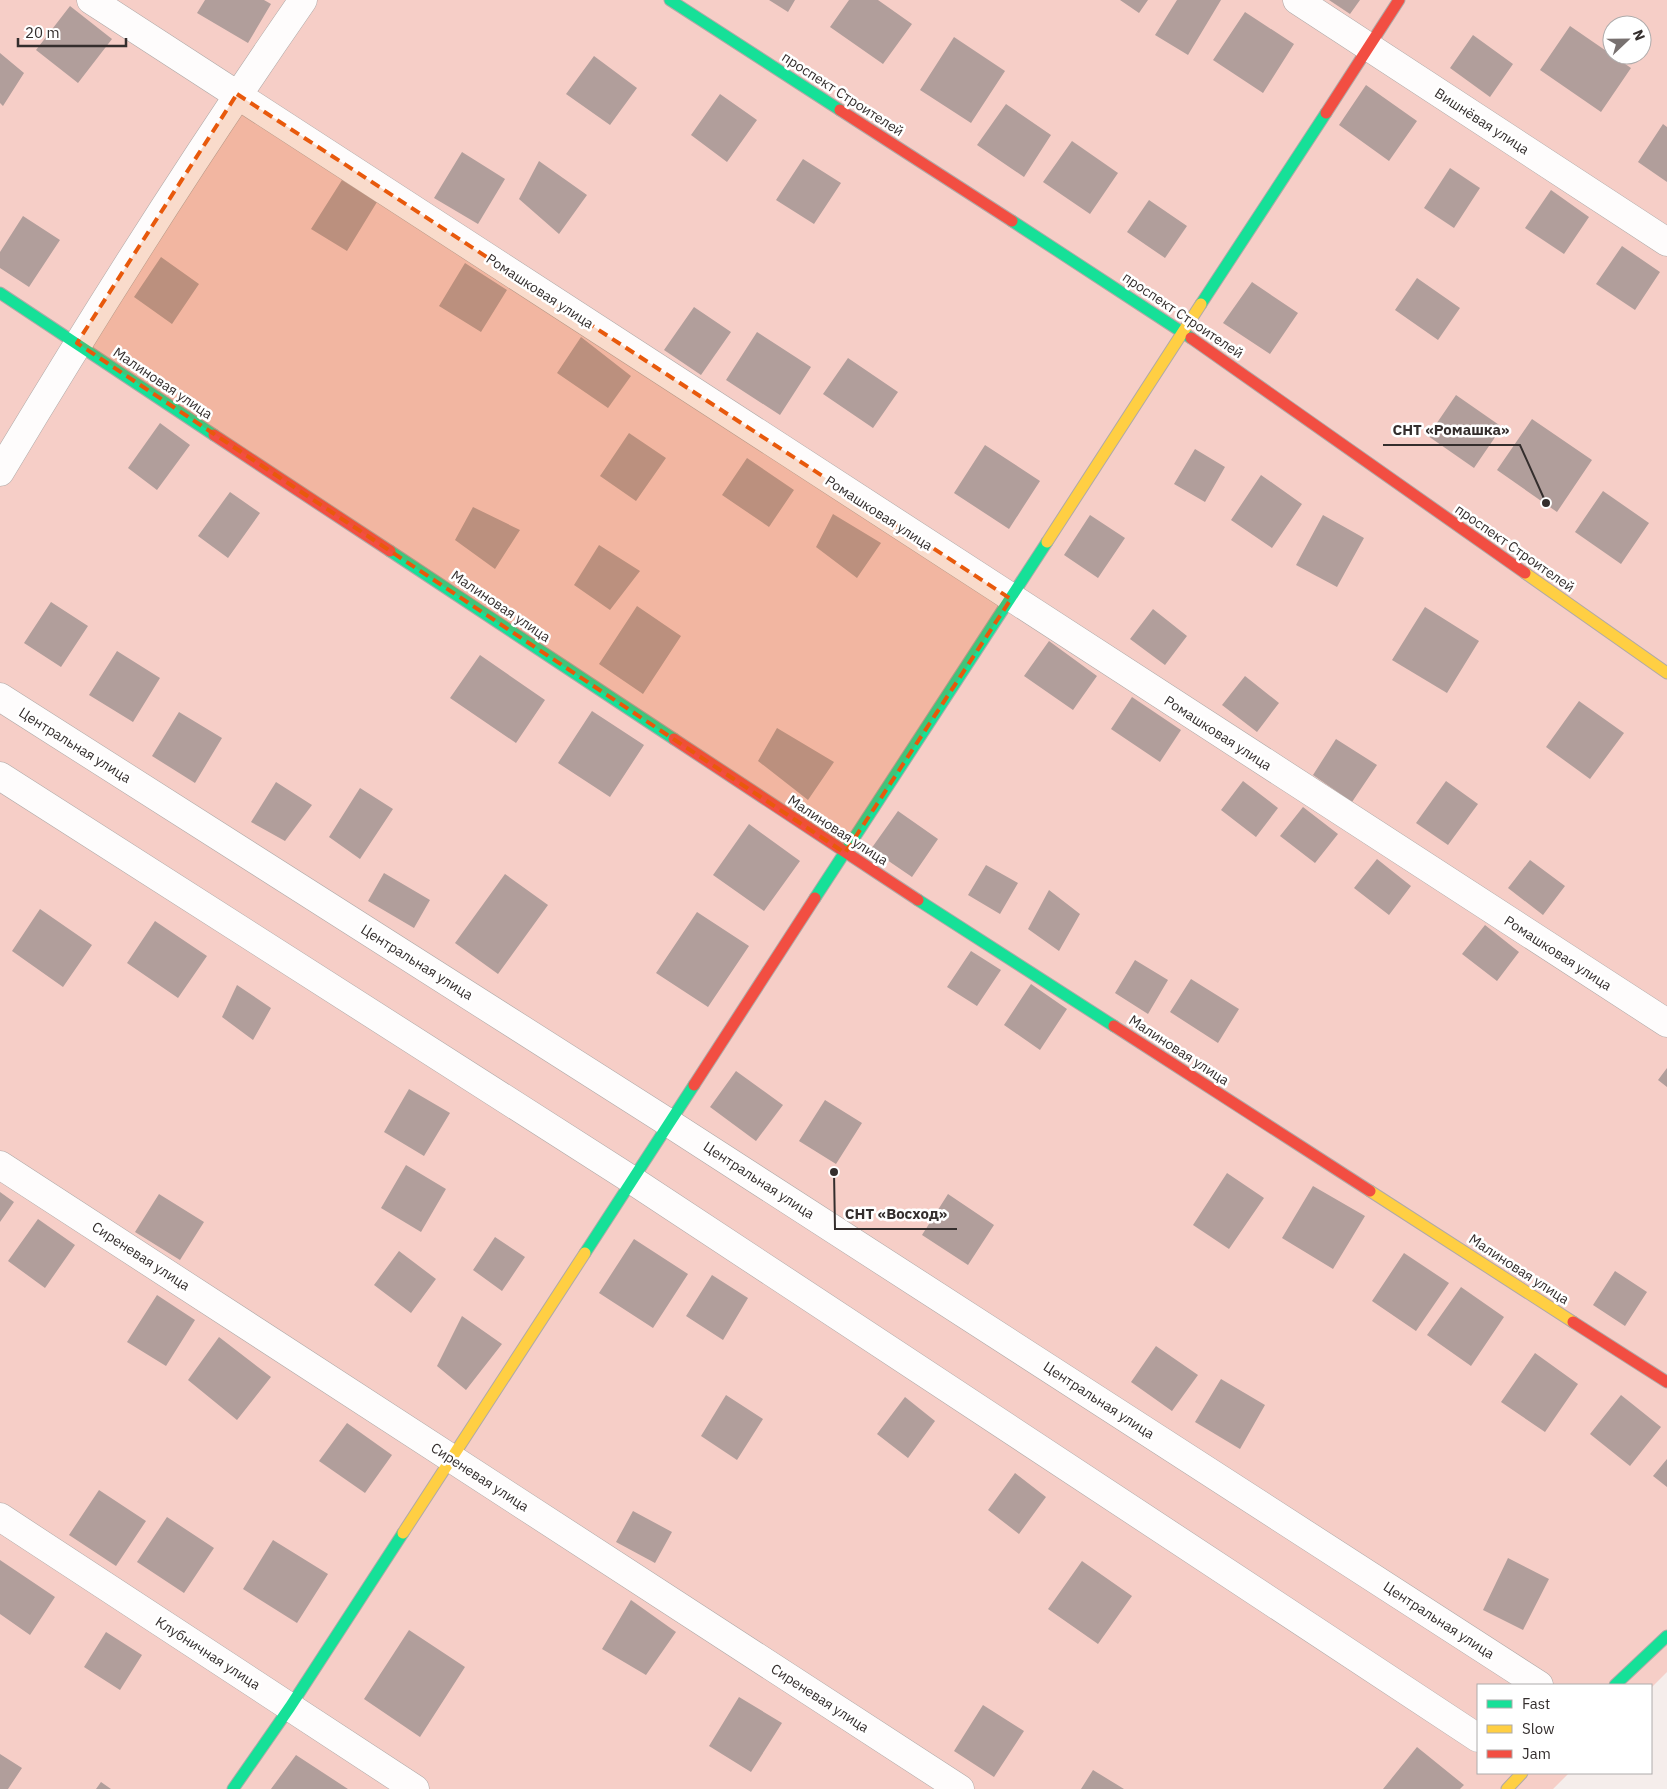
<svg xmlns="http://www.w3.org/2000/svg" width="1667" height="1789" font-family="'IBM Plex Sans',sans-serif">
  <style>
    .green { fill: #f6cec7; fill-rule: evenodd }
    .building { fill: #b19e9b }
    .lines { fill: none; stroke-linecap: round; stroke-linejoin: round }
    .street-casing { stroke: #afa9a7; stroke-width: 29 }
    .fast-casing { stroke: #afa9a7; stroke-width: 13 }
    .slow-casing { stroke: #afa9a7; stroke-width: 13 }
    .jam-casing { stroke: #afa9a7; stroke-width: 13 }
    .street { stroke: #fefcfc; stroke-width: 28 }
    .fast { stroke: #16e098; stroke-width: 11 }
    .slow { stroke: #ffcf43; stroke-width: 11 }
    .jam { stroke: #f24e42; stroke-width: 11 }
    .marked { fill: #e8590c; fill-opacity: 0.2; stroke: #e8590c; stroke-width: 4; stroke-dasharray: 10 6; stroke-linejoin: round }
    .labels { text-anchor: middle; stroke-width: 5; stroke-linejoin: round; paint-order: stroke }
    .street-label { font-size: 14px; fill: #342e2d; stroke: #fff }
    .leader { fill: none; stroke: #342e2d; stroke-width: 2 }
    .callout-dot { fill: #342e2d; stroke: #fff; stroke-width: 2 }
    .callout-label { font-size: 15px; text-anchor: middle; font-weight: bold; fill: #342e2d; stroke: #fff; stroke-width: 5; stroke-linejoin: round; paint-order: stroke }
  </style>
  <rect width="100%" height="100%" fill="#f5edeb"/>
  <path class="green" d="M0,0H1667V1672L1651,1688V1685H1478V1773H1569L1553,1789H0ZM1612,25H1642V55H1612Z"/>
  <path class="building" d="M205,0H264L271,4L248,43L197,13Z
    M769,0H795L788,12Z
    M849,0H878L912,24L883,64L830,27Z
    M1120,0H1148L1139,13Z
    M1177,0H1221L1188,55L1155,35Z
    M1329,0H1360L1350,14Z
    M70,6L112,39L78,83L36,50Z
    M1245,12L1294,44L1263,93L1213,60Z
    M1570,26L1631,68L1601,112L1540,70Z
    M1473,35L1513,64L1490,97L1450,68Z
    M954,37L1005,71L971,123L920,90Z
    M0,53L24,73L3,106L0,103Z
    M594,56L637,88L610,125L566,94Z
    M1366,85L1417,121L1389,161L1339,125Z
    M720,94L757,120L727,162L691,135Z
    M1006,104L1051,135L1024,177L977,145Z
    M1663,124L1667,127V182L1638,162Z
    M1072,141L1118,173L1090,214L1043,182Z
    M462,152L505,179L478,224L434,198Z
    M803,159L841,183L814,224L776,200Z
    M539,161L587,195L559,234L519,199Z
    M1450,168L1480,188L1454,228L1424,208Z
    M342,180L377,202L347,251L311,229Z
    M1551,190L1589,217L1564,254L1525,228Z
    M1149,200L1187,226L1165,258L1127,232Z
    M23,216L60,240L29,287L0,268V252Z
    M1622,246L1660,272L1635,310L1596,284Z
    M161,257L199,284L172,324L134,297Z
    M465,263L507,290L481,332L439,306Z
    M1417,278L1460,308L1438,340L1395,310Z
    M1252,282L1298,313L1270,354L1223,323Z
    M694,307L731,332L701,375L664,350Z
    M757,332L811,367L780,415L726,380Z
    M581,337L631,376L608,408L557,373Z
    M848,358L898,392L873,428L823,394Z
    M1456,395L1502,427L1474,468L1428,436Z
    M1532,419L1592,460L1557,512L1497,470Z
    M160,423L190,445L157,490L128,468Z
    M629,433L666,458L636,501L600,476Z
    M985,445L1040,481L1009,529L954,493Z
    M1195,449L1225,467L1205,502L1174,484Z
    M747,458L794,490L769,527L722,495Z
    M1261,475L1302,504L1272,548L1231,520Z
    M1603,491L1649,523L1621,564L1575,532Z
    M230,492L260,513L228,558L198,536Z
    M473,507L520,530L495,569L455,540Z
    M833,514L881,543L857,578L816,547Z
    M1090,515L1125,538L1098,578L1064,555Z
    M1323,515L1364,538L1337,587L1296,565Z
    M599,545L640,571L610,610L574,585Z
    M51,602L88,626L61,667L24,643Z
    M637,606L681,636L643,694L599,664Z
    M1425,607L1479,641L1447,693L1392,660Z
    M1153,609L1187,636L1165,665L1130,639Z
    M1049,641L1097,676L1073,710L1024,676Z
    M117,651L160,678L133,722L89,695Z
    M480,655L545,700L516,743L450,698Z
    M1245,676L1279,703L1257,732L1222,705Z
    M1132,697L1181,730L1160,762L1111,729Z
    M1579,701L1624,733L1590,779L1546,747Z
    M592,711L644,745L610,797L558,763Z
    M179,712L222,738L195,783L152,756Z
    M777,728L834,762L808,800L758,761Z
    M1336,739L1377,765L1352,802L1313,775Z
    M1243,781L1278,808L1256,837L1221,810Z
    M1446,781L1478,804L1448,845L1416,823Z
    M276,782L312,805L285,841L251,822Z
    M360,788L393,809L360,859L329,837Z
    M1303,807L1338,834L1315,863L1280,836Z
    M898,811L938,839L912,877L871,849Z
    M749,824L800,861L764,911L713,875Z
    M1377,859L1411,886L1389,915L1354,888Z
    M1530,860L1565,886L1543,915L1508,888Z
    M986,865L1018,883L1000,914L968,895Z
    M384,873L430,900L414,928L368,901Z
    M505,874L548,905L498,974L455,943Z
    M1049,890L1080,914L1059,951L1028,929Z
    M40,909L92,945L63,987L12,951Z
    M697,912L749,946L708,1007L656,973Z
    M155,921L207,956L178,998L127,963Z
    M1485,925L1519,952L1497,981L1462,954Z
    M971,951L1001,970L977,1006L947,987Z
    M1135,960L1168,980L1148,1014L1115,993Z
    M1191,979L1239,1009L1218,1043L1170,1012Z
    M1031,984L1067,1009L1040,1050L1004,1025Z
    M237,985L271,1008L253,1040L222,1017Z
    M1667,1068V1087L1658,1080Z
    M736,1071L783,1105L756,1141L710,1107Z
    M409,1089L450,1113L424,1156L384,1132Z
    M825,1100L862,1123L836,1164L799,1141Z
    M406,1165L446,1189L421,1232L381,1208Z
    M1227,1173L1264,1198L1229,1249L1193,1225Z
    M1313,1186L1365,1216L1333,1269L1282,1238Z
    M0,1192L14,1202L0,1222Z
    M159,1194L204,1222L180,1260L135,1232Z
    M948,1194L994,1225L968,1265L922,1235Z
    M38,1219L75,1245L45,1288L8,1261Z
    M495,1237L525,1257L502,1291L473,1270Z
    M634,1239L688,1274L653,1328L599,1293Z
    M399,1251L436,1279L411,1313L374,1285Z
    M1404,1253L1449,1283L1416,1331L1372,1301Z
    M1615,1271L1647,1292L1625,1326L1593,1305Z
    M712,1275L748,1298L723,1340L686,1316Z
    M1461,1287L1504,1317L1471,1366L1427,1335Z
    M157,1295L195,1320L166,1366L127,1342Z
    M462,1316L502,1344L466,1390L437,1366Z
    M219,1337L271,1377L237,1420L188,1380Z
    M1156,1346L1198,1375L1172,1411L1131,1382Z
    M1535,1353L1578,1384L1545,1432L1501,1402Z
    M1221,1379L1265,1405L1240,1449L1195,1422Z
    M726,1395L763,1419L737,1460L701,1436Z
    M1621,1395L1661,1427L1630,1466L1590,1434Z
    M905,1397L935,1421L908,1458L877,1434Z
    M347,1423L392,1455L365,1493L319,1461Z
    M1667,1459V1487L1653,1476Z
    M1015,1473L1046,1497L1019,1534L988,1510Z
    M99,1490L146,1521L116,1566L69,1535Z
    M633,1511L672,1532L655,1563L616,1542Z
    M167,1517L214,1548L184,1593L137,1562Z
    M273,1540L328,1574L297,1623L243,1589Z
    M1508,1558L1549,1579L1523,1630L1483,1610Z
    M0,1560L55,1597L30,1635L0,1614Z
    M1082,1561L1132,1596L1098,1644L1048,1609Z
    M631,1600L676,1632L646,1675L602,1649Z
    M409,1630L465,1667L420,1737L364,1699Z
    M106,1632L142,1655L120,1690L84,1667Z
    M739,1697L782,1723L751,1772L709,1746Z
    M983,1705L1024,1731L994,1777L954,1751Z
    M1417,1747L1464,1785L1460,1789H1383Z
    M0,1754L22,1768L8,1789H0Z
    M296,1755L348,1789H271Z
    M1093,1770L1124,1789H1081Z
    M101,1782L111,1789H96Z"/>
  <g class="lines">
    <defs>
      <path id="street" d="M91,0L1667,1023
        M1297,0L1667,242
        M0,472C96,312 196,154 303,0
        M0,697L669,1123L1539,1685
        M0,776L632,1180L1478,1738
        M0,1165L960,1789
        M0,1517L415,1789"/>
      <path id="fast" d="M670,0L840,110
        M1012,221L1191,338
        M0,293L214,435
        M1201,304L1326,113
        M390,551L674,739
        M815,898L1047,542
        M918,900L1114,1026
        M585,1253L694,1085
        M1615,1685L1667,1636
        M233,1789L290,1707L403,1533"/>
      <path id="slow" d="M1047,542L1201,304
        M1525,573L1667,673
        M1370,1191L1573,1322
        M403,1533L585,1253
        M1507,1789L1522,1773"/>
      <path id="jam" d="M840,110L1012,221
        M1326,113L1399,0
        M1191,338L1525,573
        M214,435L390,551
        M674,739L918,900
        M1114,1026L1370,1191
        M694,1085L815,898
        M1573,1322L1667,1382"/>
    </defs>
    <use href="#street" class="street-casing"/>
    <use href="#fast" class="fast-casing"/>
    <use href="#slow" class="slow-casing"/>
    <use href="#jam" class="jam-casing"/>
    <use href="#street" class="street"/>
    <use href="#fast" class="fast"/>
    <use href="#slow" class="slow"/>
    <use href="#jam" class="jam"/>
  </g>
  <path class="marked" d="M237,94L1011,599L845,853L77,343Z"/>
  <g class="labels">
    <g class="street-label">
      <text transform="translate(843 94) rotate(33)" y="5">проспект Строителей</text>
      <text transform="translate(1482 121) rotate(33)" y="5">Вишнёвая улица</text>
      <text transform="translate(540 291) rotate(33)" y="5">Ромашковая улица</text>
      <text transform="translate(1183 315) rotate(34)" y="5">проспект Строителей</text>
      <text transform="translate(163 383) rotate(34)" y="5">Малиновая улица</text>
      <text transform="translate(879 513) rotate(33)" y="5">Ромашковая улица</text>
      <text transform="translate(1515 548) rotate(35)" y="5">проспект Строителей</text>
      <text transform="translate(501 606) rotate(34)" y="5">Малиновая улица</text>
      <text transform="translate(1218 733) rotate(33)" y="5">Ромашковая улица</text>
      <text transform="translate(75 745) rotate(32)" y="5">Центральная улица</text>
      <text transform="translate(838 830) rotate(33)" y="5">Малиновая улица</text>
      <text transform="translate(1558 953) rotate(33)" y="5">Ромашковая улица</text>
      <text transform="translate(417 962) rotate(32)" y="5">Центральная улица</text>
      <text transform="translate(1179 1050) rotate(33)" y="5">Малиновая улица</text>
      <text transform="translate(759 1180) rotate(33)" y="5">Центральная улица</text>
      <text transform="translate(141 1256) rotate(33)" y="5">Сиреневая улица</text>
      <text transform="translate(1519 1269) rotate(33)" y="5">Малиновая улица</text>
      <text transform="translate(1099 1400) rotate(33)" y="5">Центральная улица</text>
      <text transform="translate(480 1477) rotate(33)" y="5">Сиреневая улица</text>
      <text transform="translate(1439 1620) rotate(33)" y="5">Центральная улица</text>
      <text transform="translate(208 1653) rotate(33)" y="5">Клубничная улица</text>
      <text transform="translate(820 1698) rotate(33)" y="5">Сиреневая улица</text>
    </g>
  </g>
  <path class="leader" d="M1546 503L1520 445H1383M834 1172L835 1229H957"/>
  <g class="callout-dot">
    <circle cx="1546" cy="503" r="5"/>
    <circle cx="834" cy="1172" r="5"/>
  </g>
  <g class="callout-label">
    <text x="1451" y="435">СНТ «Ромашка»</text>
    <text x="896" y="1219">СНТ «Восход»</text>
  </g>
  <rect x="1477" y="1684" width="175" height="90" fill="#ffffff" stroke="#aeabab"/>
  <rect x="1487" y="1700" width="25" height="8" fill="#16e098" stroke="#aeabab"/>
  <text x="1522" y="1709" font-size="15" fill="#342e2d">Fast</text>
  <rect x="1487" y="1725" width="25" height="8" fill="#ffcf43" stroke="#aeabab"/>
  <text x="1522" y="1734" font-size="15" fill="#342e2d">Slow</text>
  <rect x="1487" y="1750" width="25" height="8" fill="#f24e42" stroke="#aeabab"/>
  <text x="1522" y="1759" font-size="15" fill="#342e2d">Jam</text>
  <g transform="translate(1627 40) rotate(68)"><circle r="24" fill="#ffffff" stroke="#aeabab"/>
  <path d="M0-4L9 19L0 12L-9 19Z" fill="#787170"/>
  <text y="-8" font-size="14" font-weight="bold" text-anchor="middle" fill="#342e2d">N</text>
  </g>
  <path d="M18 38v8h108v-8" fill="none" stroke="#342e2d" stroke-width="2.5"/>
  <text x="25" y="38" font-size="15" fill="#342e2d" stroke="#ffffff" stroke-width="4" paint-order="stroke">20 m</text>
</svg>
